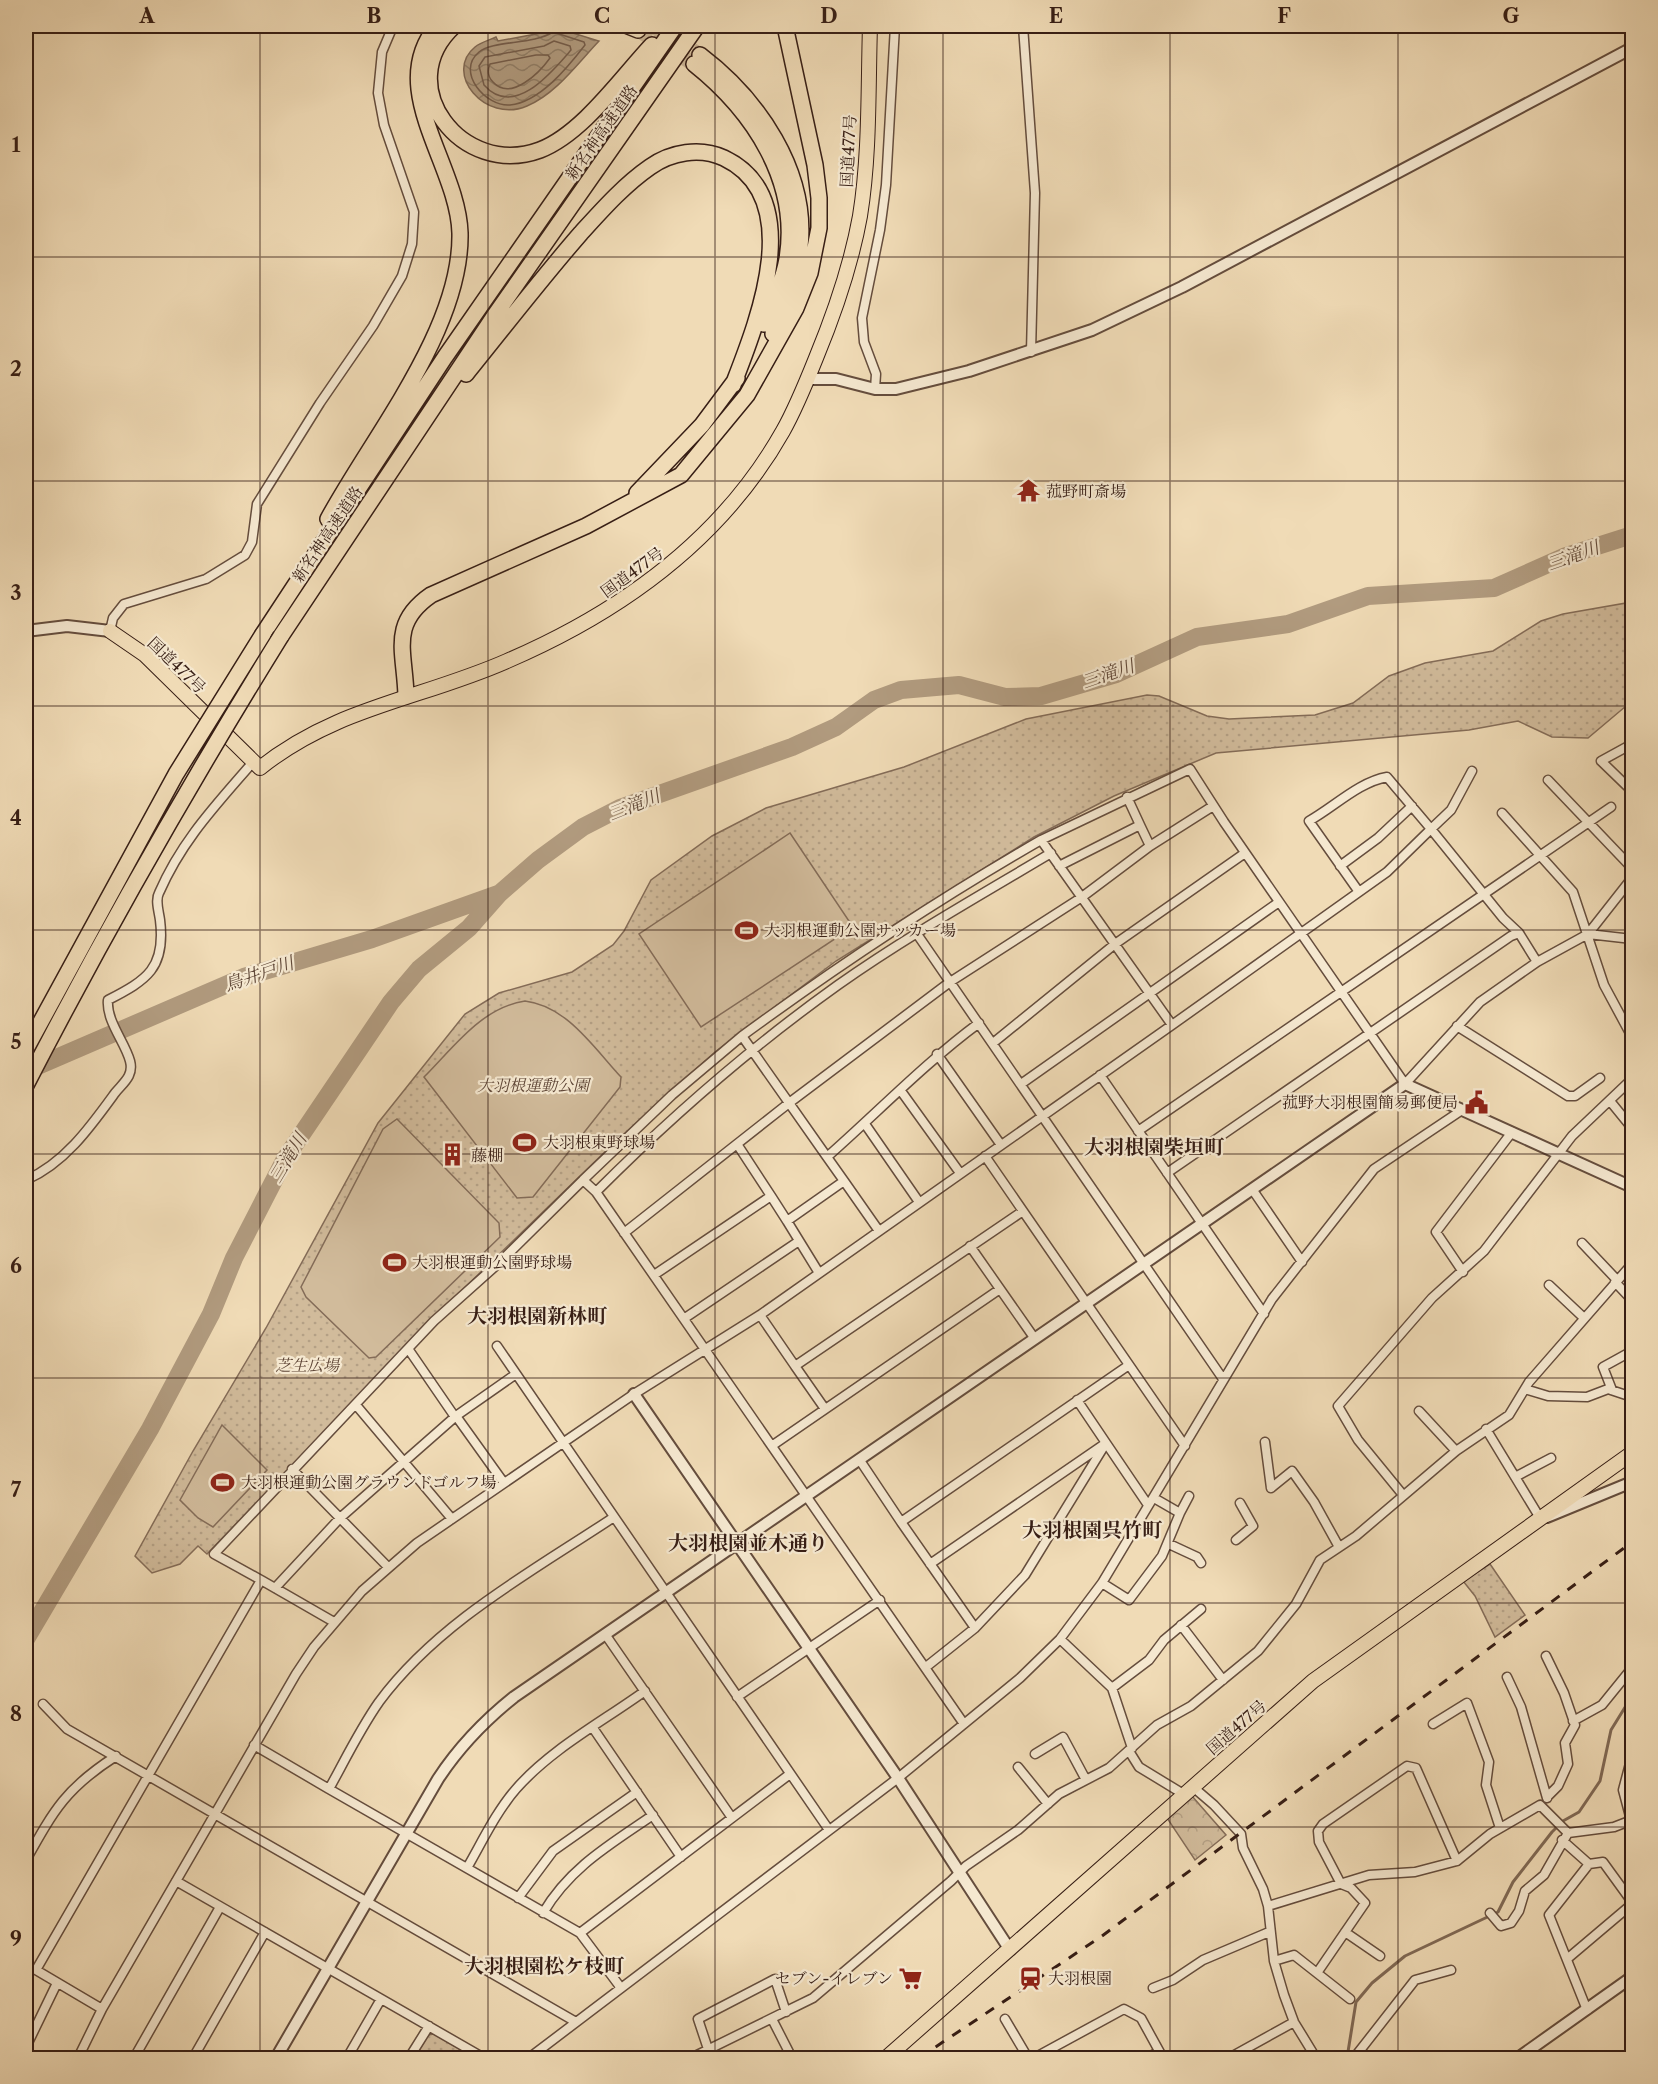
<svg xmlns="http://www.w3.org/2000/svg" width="1658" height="2084" font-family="'Libre Caslon Text','Noto Serif JP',serif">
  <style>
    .grass { fill: url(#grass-dots); stroke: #846c58; stroke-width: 1.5 }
    .forest { fill: url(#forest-crowns); stroke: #846c58; stroke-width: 1.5 }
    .garden { fill: #d1bb9b; stroke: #846c58; stroke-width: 1.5 }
    .water { fill: url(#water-waves); stroke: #806955; stroke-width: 1.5 }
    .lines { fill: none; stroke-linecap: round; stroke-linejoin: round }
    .shore { stroke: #745c4a; stroke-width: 1.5 }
    .stream { stroke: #806955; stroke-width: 3 }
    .river { stroke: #b19b7f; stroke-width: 18 }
    .motorway-tunnel { stroke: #cbb596; stroke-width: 15; stroke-dasharray: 15 8; stroke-linecap: butt }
    .minor-casing { stroke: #654d3d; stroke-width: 11 }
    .tertiary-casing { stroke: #654d3d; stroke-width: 14 }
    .trunk-casing { stroke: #371e15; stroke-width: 16 }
    .motorway-casing { stroke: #371e15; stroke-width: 18 }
    .minor { stroke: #f5e8d0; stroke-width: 8 }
    .tertiary { stroke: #f5e8d0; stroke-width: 10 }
    .trunk { stroke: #f0dbb6; stroke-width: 14 }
    .motorway { stroke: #f0dbb6; stroke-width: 15 }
    .rail { stroke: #371e15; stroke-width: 3; stroke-dasharray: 10 10; stroke-linecap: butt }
    .motorway-bridge-casing { stroke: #371e15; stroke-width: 18; stroke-linecap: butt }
    .motorway-bridge { stroke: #f0dbb6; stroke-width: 15 }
    .grid { fill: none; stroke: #371e15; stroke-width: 1.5; stroke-opacity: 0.55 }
    .labels { text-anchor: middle; stroke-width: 4.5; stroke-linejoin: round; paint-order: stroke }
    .street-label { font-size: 16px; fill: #371e15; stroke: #f5e8d0 }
    .poi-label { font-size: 16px; fill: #371e15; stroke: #f5e8d0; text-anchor: start }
    .park-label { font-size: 16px; font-style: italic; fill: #5e4536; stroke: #f5e8d0 }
    .water-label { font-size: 18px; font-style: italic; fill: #624a3a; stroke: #f5e8d0 }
    .quarter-label { font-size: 20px; font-weight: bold; fill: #371e15; stroke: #f5e8d0 }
    .neatline { fill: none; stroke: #371e15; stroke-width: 2 }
    .grid-label { font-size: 20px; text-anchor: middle; font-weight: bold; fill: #371e15 }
  </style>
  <defs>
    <pattern id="grass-dots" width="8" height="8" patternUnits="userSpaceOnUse" patternTransform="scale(1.5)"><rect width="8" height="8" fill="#d1bb9b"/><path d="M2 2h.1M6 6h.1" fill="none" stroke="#b4a085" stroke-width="1.8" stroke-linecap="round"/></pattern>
    <pattern id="forest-crowns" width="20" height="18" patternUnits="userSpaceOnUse" patternTransform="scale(1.5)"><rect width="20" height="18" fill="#d1bb9b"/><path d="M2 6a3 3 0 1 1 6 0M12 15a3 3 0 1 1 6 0" fill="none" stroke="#b4a085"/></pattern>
    <pattern id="water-waves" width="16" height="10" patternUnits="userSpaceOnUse" patternTransform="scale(1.5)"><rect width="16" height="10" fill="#b19b7f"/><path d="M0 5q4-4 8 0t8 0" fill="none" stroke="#917e67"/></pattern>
  </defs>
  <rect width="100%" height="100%" fill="#f0dbb6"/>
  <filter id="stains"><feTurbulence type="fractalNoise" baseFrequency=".00333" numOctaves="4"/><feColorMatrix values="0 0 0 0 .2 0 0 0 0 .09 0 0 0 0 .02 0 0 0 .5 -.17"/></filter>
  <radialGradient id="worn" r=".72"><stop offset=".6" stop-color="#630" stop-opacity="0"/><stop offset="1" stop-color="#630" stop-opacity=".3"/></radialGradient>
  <path class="grass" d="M1632,602V701L1588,738L1552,737L1518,721L1469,730L1216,753L1114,796L1034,837L836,961L715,1052L614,1143L453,1299L207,1554L198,1546L180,1564L152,1573L135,1556L193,1451L266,1328L378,1123L465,1014L499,993L572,972L613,945L624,931L651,880L712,836L766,808L904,767L1026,719L1147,695L1159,696L1207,716L1229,719L1315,715L1353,703L1389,676L1425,663L1493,651L1541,621L1563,614Z
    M1490,1564L1525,1615L1495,1637L1475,1596L1463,1581Z
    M434,2034L475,2058H414L428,2035Z"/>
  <path class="forest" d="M1192,1796L1226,1835L1195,1860L1167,1818Z"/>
  <path class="garden" d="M790,833L853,927L701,1027L639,934Z
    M525,1001C567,1006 594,1048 621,1077L620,1087L533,1197L517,1198L424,1077C454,1047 481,1008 525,1001Z
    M397,1119L499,1223L500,1237L376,1357L369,1358L306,1297L301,1287L383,1129Z
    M222,1425L267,1470L213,1527L198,1518L180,1500Z"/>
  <path class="water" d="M550,26L599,41C578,63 556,94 527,106C485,124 443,73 475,47C481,42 490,40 496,37L498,41L541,33Z"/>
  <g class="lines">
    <path class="shore" d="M553,32L584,42L585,45C568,67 540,102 510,105C486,107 455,72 479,52C493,40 533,45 553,32Z
      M554,41L570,46L571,50C552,72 514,119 484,85L479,66L485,57L544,46Z
      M536,55H548L550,58C540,72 511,102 493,82C488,77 487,71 490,64Z"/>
    <path class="stream" d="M1347,2058L1356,2002L1372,1983L1405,1956L1498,1912L1513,1882L1552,1832L1563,1821L1579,1812L1600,1781L1611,1730L1632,1696"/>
    <path class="river" d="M26,1071L244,977L372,939L498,894
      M26,1639L150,1429L211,1314L234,1258L285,1159L391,1002L419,969L469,928L499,894L538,860L583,827L620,808L792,747L836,727L874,700L901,690L959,685L1005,697L1041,696L1116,674L1197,637L1288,624L1368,596L1494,588L1566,556L1632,535"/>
    <path class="motorway-tunnel" d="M653,26L700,55
      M638,30L694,64"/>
    <defs>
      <path id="minor" d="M1023,26L1035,193L1031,352
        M875,389L876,374L864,342L862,318L880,230L886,185L895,26
        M110,631L113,618L124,604L206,579L245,555L252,542L257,504L320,403L373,326L402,276L412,244L414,212L384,125L378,93L382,52L393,26
        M1632,744L1601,761L1632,791
        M1548,780L1632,868
        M1127,797L1140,825
        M1502,813L1573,892L1604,985L1632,1037
        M1059,866L1140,825L1150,846
        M1340,866L1378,838L1412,806
        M1359,892L1309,821C1334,807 1359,782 1387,777L1431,829L1451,810L1472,771
        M917,934L1223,1379
        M1588,934L1632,878
        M1172,1025L1041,840L1190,769L1224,822L1405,1084L1480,1002L1537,962L1588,934L1632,939
        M1457,1026L1568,1096H1575L1600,1078
        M993,1043L1115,944L1245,853
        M937,1054L1001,1145
        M1100,1075L1264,1314
        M1021,1084L1279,902
        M901,1091L960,1173
        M1610,1101L1632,1128
        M865,1124L919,1202
        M1138,1131L1611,807
        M737,1144L771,1196
        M985,1156L1185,1446
        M827,1157L742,1036C839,965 937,900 1041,840
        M1167,1173L1511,936L1519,933
        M26,1180C65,1163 91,1126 115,1093C123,1083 134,1076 130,1061C125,1042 106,1021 108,1000C147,980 166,968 160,920C159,912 155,900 159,893C182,840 216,805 253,762
        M844,1181L879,1231
        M1252,1189L1302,1262
        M596,1192L583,1180L672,1095L742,1036
        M787,1221L819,1273
        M624,1233L789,1103L950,982L1082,897L1150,846L1213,806
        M1582,1243L1617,1280
        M970,1246L1035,1339
        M1463,1272L1436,1232L1512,1132
        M654,1275L771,1196L787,1221L844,1181L827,1157C878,1112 925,1063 979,1023
        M1615,1282L1632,1300
        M1549,1285L1584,1318
        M760,1315L795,1366
        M685,1318L799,1241
        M497,1346L829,1830
        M409,1350L455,1417
        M1129,1365L901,1522L975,1628L1025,1575L1106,1443L1148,1505
        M1525,1389L1548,1396L1587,1397L1608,1389L1632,1397
        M1612,1390L1603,1367L1632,1351
        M356,1405L452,1519
        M825,1409L795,1366L1023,1211
        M1419,1411L1456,1451
        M456,1416L504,1483
        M1486,1429L1540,1518
        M1265,1442L1271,1488
        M773,1445L1000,1289
        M859,1459L901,1522
        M292,1469L388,1567
        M1515,1477L1551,1458
        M1271,1488L1292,1471L1314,1502L1339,1547
        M1403,1495L1358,1440L1338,1406L1432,1298L1484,1251L1572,1136L1632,1079
        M1180,1513L1189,1496
        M614,1517C533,1571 438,1622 379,1702C360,1729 345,1760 329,1789L580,1933L621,1988
        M1236,1540L1253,1526L1240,1503
        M1169,1544L1197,1557L1201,1563
        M930,1564L1106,1443L1077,1400
        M261,1580L334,1622
        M1102,1583L1129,1600L1162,1556L1180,1513L1154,1498
        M275,1588L340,1518L456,1416L516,1374
        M1181,1625L1223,1680
        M605,1634L732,1818
        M1060,1639L1112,1688L1132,1748
        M1546,1656L1564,1693L1575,1725L1565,1743L1568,1764L1558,1786L1548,1796
        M926,1667L975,1628
        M1507,1677L1521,1707L1547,1798
        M1112,1688L1149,1660L1164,1640L1201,1609
        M737,1697L880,1600
        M43,1704L67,1729L576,2022
        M1573,1721L1602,1705L1632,1668
        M964,1724L596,1192C671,1117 751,1047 838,985C906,937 979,896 1051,853
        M1433,1724L1467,1703L1489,1762L1486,1785L1500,1828
        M593,1728L681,1857
        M254,1745L329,1789
        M1129,1751L1139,1767L1185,1795
        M1035,1754L1063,1737L1086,1780
        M1018,1767L1048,1804
        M1193,1787L1214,1805L1241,1834L1243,1848L1263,1889L1268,1906L1274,1961L1284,1995L1294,2022L1316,2058
        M1631,1820L1623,1790L1632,1756
        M1562,1840L1589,1864
        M26,1860C54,1810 66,1788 116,1756
        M467,1868C482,1842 496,1812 516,1789C551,1749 602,1722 645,1691
        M176,1881L484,2058
        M518,1898L553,1851L637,1792
        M1268,1906L1369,1875L1415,1872L1457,1861L1490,1834L1540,1805L1568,1833L1614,1827L1632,1820
        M543,1913C570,1867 611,1844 653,1815
        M1490,1913L1501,1926L1511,1923L1519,1911L1525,1891L1544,1875L1568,1833
        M1345,1932L1380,1956
        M580,1933L790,1774
        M1567,1959L1632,1904
        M1274,1961L1294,1955L1350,1999
        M1317,1973L1365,1903L1351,1888L1341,1884L1319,1842L1318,1831L1323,1824L1407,1766L1416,1768L1457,1861
        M1153,1988L1173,1980L1203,1960L1269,1932
        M102,2009L36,1970L261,1580L214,1554L434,1321L500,1262L583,1180
        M1587,2010L1549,1915L1589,1864L1603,1862L1632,1902
        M772,2019L792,2058
        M1005,2019L1028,2058
        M26,2047L57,1983
        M78,2058L102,2009L296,1674L314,1647L362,1591L417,1543L634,1394L760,1315L1172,1025L1387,872L1431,829L1503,918L1519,933L1537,962
        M134,2058L220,1907
        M193,2058L265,1932
        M347,2058L381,1999
        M409,2058L429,2026
        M529,2058L898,1778L1020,1678L1060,1639L1102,1583L1272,1299L1374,1169L1462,1110
        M691,2058L813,1998L951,1881L966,1866L1018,1830L1059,1794L1109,1768L1157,1725L1191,1706L1258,1651L1296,1604L1320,1560L1356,1536L1456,1451L1509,1415L1529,1382L1632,1264
        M711,2058L698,2019L775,1979L786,2012
        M1034,2058L1124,2009L1141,2018L1163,2058
        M1146,2058L1159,2052
        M1229,2058L1294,2022
        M1354,2058L1415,1980L1451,1970"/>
      <path id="tertiary" d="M808,379H836L875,389H896L969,371L1092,330L1182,287L1632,48
        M26,631L67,626L110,631
        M634,1394L898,1778L1010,1950
        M1547,1517L1632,1482
        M276,2058L438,1779C459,1747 484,1721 514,1697L1405,1084L1632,1187
        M1518,2058L1632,1977"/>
      <path id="trunk" d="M110,631L145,655L260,768C336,707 421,699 507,661C621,612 721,541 783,431C796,408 806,383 816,358C835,312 851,266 860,216C870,154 868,88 870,26
        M886,2058L1313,1681L1632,1453"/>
      <path id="motorway" d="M454,26C390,85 462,179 540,150C582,134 621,78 652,45
        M628,26L638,30
        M700,55C758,99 808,171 800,247C797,277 784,306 773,334
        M694,64C753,111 800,181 787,259C783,281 773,303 764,324
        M466,374C504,327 541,279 581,233C602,210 624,185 650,167C671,152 700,147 724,158C808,198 757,323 733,385
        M637,493L702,425L737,378
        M328,519C373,436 462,329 460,233C458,164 385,89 437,26
        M263,634L445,357L675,26
        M281,636L495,315L697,26
        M406,696C405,652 389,624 431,595L586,526L681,475L747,395L796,308L810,273L819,228V198L815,165L785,26"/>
    </defs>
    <use href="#minor" class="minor-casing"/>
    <use href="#tertiary" class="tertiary-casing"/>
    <use href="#trunk" class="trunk-casing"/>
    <use href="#motorway" class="motorway-casing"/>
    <use href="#minor" class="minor"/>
    <use href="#tertiary" class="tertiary"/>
    <use href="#trunk" class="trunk"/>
    <use href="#motorway" class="motorway"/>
    <path class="rail" d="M919,2058L1102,1936L1632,1542"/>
    <defs>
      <path id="motorway-bridge" d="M26,1049L176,774L263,634
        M26,1085C105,932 190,783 281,636"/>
    </defs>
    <use href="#motorway-bridge" class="motorway-bridge-casing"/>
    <use href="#motorway-bridge" class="motorway-bridge"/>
  </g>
  <path class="grid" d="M260,26V2058M488,26V2058M715,26V2058M943,26V2058M1170,26V2058M1398,26V2058M26,257H1632M26,481H1632M26,706H1632M26,930H1632M26,1154H1632M26,1378H1632M26,1603H1632M26,1827H1632"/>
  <defs>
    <symbol id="temple-bare" viewBox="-9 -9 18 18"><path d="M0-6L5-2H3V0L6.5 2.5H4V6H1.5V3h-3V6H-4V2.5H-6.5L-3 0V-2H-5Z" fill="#8f2418" stroke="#f5e8d0" stroke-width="2.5" paint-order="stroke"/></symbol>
    <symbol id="stadium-bare" viewBox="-9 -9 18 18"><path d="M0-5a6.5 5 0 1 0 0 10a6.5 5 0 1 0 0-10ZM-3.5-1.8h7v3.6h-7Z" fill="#8f2418" stroke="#f5e8d0" stroke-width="2.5" paint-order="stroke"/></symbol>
    <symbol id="civic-bare" viewBox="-9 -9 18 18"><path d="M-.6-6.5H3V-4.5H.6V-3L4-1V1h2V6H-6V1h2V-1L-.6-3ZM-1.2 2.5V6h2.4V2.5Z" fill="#8f2418" stroke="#f5e8d0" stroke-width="2.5" paint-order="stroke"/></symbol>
    <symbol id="building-bare" viewBox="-9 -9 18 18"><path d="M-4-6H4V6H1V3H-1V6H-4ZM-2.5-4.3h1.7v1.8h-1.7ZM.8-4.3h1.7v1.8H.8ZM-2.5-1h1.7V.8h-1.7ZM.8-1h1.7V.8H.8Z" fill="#8f2418" stroke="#f5e8d0" stroke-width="2.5" paint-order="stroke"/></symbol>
    <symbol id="supermarket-bare" viewBox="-9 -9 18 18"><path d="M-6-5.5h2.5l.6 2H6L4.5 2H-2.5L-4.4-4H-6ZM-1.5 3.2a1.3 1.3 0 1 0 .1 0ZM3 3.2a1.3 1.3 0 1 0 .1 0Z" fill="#8f2418" stroke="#f5e8d0" stroke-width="2.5" paint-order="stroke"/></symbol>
    <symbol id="station-bare" viewBox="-9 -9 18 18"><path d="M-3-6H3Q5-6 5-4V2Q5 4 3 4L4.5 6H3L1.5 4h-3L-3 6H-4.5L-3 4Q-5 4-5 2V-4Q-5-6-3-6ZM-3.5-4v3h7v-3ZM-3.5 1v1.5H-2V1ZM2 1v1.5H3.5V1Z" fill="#8f2418" stroke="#f5e8d0" stroke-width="2.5" paint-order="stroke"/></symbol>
  </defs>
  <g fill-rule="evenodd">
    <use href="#temple-bare" x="1012" y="474" width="33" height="33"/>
    <use href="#stadium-bare" x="730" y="914" width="33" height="33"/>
    <use href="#civic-bare" x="1460" y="1086" width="33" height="33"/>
    <use href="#stadium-bare" x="508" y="1126" width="33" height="33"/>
    <use href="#building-bare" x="436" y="1138" width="33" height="33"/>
    <use href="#stadium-bare" x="378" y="1246" width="33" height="33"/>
    <use href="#stadium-bare" x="206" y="1466" width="33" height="33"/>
    <use href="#supermarket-bare" x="894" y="1962" width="33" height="33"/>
    <use href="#station-bare" x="1014" y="1962" width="33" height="33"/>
  </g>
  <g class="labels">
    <g class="street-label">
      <text transform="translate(601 132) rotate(-55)" y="6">新名神高速道路</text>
      <text transform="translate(848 151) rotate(-87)" y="6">国道477号</text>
      <text transform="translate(327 534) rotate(-56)" y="6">新名神高速道路</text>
      <text transform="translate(632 572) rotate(-36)" y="6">国道477号</text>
      <text transform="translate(177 665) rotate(44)" y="6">国道477号</text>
      <text transform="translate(1236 1727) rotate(-41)" y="6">国道477号</text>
    </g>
    <g class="poi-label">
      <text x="1046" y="497">菰野町斎場</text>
      <text x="764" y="936">大羽根運動公園サッカー場</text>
      <text x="1458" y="1108" text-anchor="end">菰野大羽根園簡易郵便局</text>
      <text x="543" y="1148">大羽根東野球場</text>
      <text x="471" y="1161">藤棚</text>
      <text x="412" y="1268">大羽根運動公園野球場</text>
      <text x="241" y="1488">大羽根運動公園グラウンドゴルフ場</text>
      <text x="893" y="1984" text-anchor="end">セブン-イレブン</text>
      <text x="1048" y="1984">大羽根園</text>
    </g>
    <g class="park-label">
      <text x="533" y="1091">大羽根運動公園</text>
      <text x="307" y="1371">芝生広場</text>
    </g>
    <g class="water-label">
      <text transform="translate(1573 556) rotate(-20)" y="6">三滝川</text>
      <text transform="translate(1108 674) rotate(-19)" y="6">三滝川</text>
      <text transform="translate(634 805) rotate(-22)" y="6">三滝川</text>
      <text transform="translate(259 974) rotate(-19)" y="6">鳥井戸川</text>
      <text transform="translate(288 1158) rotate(-59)" y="6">三滝川</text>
    </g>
    <g class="quarter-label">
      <text x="1154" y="1154">大羽根園柴垣町</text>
      <text x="537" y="1323">大羽根園新林町</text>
      <text x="1092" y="1537">大羽根園呉竹町</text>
      <text x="748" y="1550">大羽根園並木通り</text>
      <text x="544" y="1973">大羽根園松ケ枝町</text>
    </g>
  </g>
  <rect width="1658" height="2084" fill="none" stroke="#f0dbb6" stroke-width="66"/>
  <rect x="33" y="33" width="1592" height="2018" class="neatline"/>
  <g class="grid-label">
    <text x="147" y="23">A</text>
    <text x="374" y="23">B</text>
    <text x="602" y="23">C</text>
    <text x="829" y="23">D</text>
    <text x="1056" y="23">E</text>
    <text x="1284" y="23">F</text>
    <text x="1511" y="23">G</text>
    <text x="16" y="152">1</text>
    <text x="16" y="376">2</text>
    <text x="16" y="600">3</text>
    <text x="16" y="825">4</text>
    <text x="16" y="1049">5</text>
    <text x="16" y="1273">6</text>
    <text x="16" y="1497">7</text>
    <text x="16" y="1721">8</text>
    <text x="16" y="1946">9</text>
  </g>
  <rect width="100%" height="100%" filter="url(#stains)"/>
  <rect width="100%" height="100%" fill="url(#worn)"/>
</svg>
